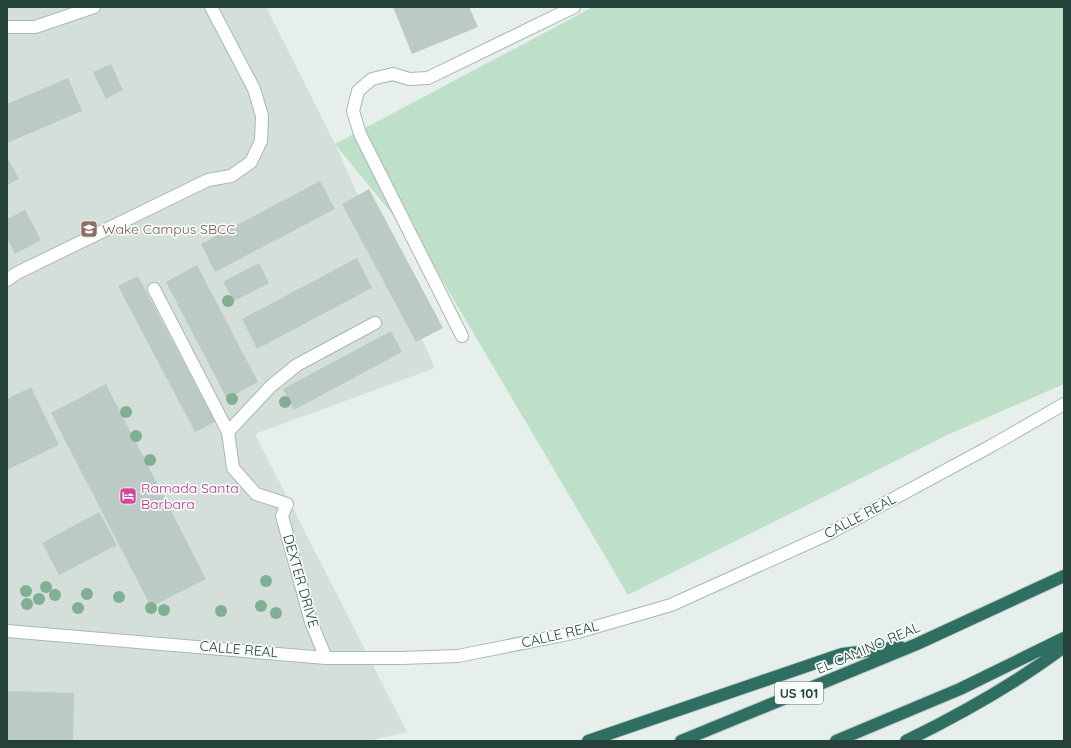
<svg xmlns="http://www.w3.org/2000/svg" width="1071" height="748" font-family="Quicksand,sans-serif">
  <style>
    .built { fill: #d4dfda }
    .green { fill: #bfe0c8 }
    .building { fill: #bbcac4 }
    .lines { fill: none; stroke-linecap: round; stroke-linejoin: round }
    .minor-casing { stroke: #a8b8b2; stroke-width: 14 }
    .highway-casing { stroke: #c2cac8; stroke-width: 14 }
    .minor { stroke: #fff; stroke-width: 12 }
    .highway { stroke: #2f6f62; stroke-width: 12 }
    .tree { fill: #80af93 }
    .labels { text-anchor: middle; stroke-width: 3.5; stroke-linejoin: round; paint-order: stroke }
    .shield { fill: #f7fbf9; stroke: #637a73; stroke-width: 1 }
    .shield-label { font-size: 13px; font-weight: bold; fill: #24423a }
    .education-label { font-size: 14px; fill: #785e54; stroke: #f7fbf9; text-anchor: start }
    .hotel-label { font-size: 14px; fill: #b23c85; stroke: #f7fbf9; text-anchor: start }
    .street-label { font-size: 14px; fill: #24423a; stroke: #f7fbf9 }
  </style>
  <rect width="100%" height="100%" fill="#e6efeb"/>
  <path class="built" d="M7,7H266L335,144L435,368L255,434L407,732L368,741H7Z"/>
  <path class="green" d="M593,7H1064V384L947,435L628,595L432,263L335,144Z"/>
  <path class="building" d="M393,7H469L478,27L412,54Z
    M111,64L123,90L106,99L93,72Z
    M68,78L82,111L7,143V104Z
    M7,157L19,179L7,185Z
    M320,181L335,209L215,272L201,244Z
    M369,189L443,328L416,342L342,204Z
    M25,210L41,240L15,254L7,238V219Z
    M357,258L372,288L257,349L242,319Z
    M259,263L269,283L234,301L223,282Z
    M197,265L258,382L227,399L166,282Z
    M138,276L215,422L195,432L118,286Z
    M391,331L402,352L294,410L283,389Z
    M106,384L206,579L151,607L51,413Z
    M31,387L59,445L7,470V399Z
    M99,512L117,545L59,575L42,543Z
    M7,691L74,693L73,741H7Z"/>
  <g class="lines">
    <defs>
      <path id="minor" d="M7,27H35L94,7
        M7,280L17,273L208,180L231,176L251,162L261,141L262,116L254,89L211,7
        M154,289L228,432
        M462,336L360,134L353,111L358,91L372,79L393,74L409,79L428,78L574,7
        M7,631L326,658H401L458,656L578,632L671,605L826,535L991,446L1064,404
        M326,658L311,622L282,516L287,504L256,494L233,468L228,432L271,386L297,365L375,323"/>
      <path id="highway" d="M588,741L842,654L900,647
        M681,741L917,644L1064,576
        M836,741L960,689L1064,638
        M906,741C961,714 1015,684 1064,647"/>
    </defs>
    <use href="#minor" class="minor-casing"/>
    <use href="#highway" class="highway-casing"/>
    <use href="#minor" class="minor"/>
    <use href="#highway" class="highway"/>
  </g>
  <g class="tree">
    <circle cx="228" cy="301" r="6"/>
    <circle cx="232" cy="399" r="6"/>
    <circle cx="285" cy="402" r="6"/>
    <circle cx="126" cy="412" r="6"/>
    <circle cx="136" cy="436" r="6"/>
    <circle cx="150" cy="460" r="6"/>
    <circle cx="266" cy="581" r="6"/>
    <circle cx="46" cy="587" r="6"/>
    <circle cx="26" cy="591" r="6"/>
    <circle cx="87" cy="594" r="6"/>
    <circle cx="55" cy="595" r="6"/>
    <circle cx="119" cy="597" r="6"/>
    <circle cx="39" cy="599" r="6"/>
    <circle cx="27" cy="604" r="6"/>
    <circle cx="261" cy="606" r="6"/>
    <circle cx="78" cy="608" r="6"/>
    <circle cx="151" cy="608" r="6"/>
    <circle cx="164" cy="610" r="6"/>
    <circle cx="221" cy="611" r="6"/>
    <circle cx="276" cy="613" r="6"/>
  </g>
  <defs>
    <symbol id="university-square" viewBox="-11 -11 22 22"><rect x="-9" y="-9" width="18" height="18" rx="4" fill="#8d6e63" stroke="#f7fbf9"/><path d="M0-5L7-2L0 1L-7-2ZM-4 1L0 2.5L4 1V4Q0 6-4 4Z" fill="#fff"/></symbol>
    <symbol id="hotel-square" viewBox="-11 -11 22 22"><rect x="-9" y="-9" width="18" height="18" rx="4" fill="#d1479c" stroke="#f7fbf9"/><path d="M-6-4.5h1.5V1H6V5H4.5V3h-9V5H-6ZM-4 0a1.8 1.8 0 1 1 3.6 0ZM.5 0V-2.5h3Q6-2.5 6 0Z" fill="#fff"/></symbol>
  </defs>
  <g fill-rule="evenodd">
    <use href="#university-square" x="79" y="219" width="20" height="20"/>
    <use href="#hotel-square" x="118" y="486" width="20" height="20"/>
  </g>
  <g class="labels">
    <rect class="shield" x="775" y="682" width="48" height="22" rx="3"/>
    <g class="shield-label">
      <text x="799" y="698">US 101</text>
    </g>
    <g class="education-label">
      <text x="102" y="234">Wake Campus SBCC</text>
    </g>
    <g class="hotel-label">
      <text x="141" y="493">Ramada Santa<tspan x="141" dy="16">Barbara</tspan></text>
    </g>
    <g class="street-label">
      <text transform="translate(860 516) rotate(-28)" y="5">CALLE REAL</text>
      <text transform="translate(301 581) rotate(74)" y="5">DEXTER DRIVE</text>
      <text transform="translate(560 634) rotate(-13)" y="5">CALLE REAL</text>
      <text transform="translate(868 648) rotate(-23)" y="5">EL CAMINO REAL</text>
      <text transform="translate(239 649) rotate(5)" y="5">CALLE REAL</text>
    </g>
  </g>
  <rect width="1071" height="748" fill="none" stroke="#24423a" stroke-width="16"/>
</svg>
